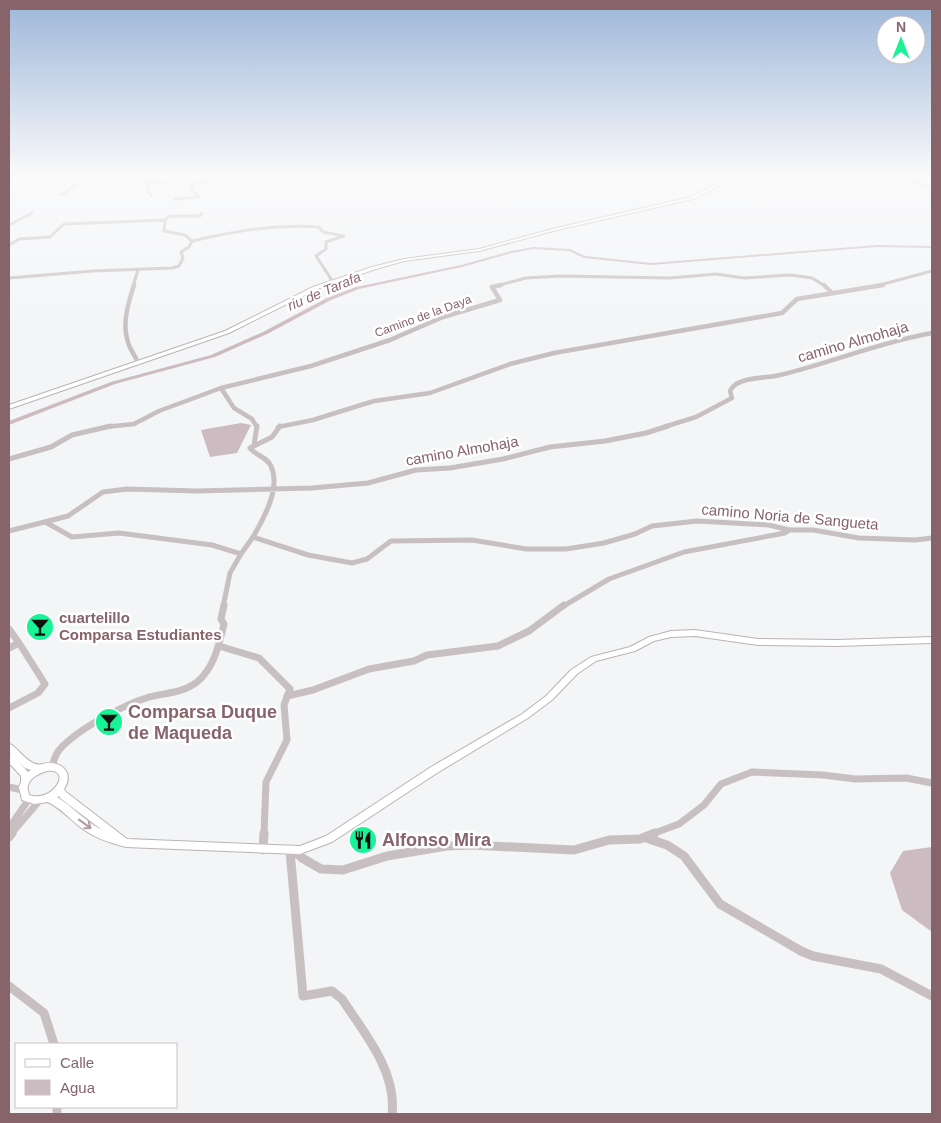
<svg xmlns="http://www.w3.org/2000/svg" width="941" height="1123" font-family="Arial,sans-serif">
  <style>
    .water { fill: #cdbbc2 }
    .lines { fill: none; stroke-linecap: round; stroke-linejoin: round }
    .river { fill: #cdbbc2; fill-rule: evenodd }
    .major-casing { stroke: #bcb2b4; stroke-width: 2 }
    .minor-far4 { stroke: #c8bfc1; stroke-width: 3 }
    .minor-far3 { stroke: #c8bfc1; stroke-width: 4.5 }
    .minor-far2 { stroke: #c8bfc1; stroke-width: 5 }
    .minor-far1 { stroke: #c8bfc1; stroke-width: 7 }
    .minor { stroke: #c8bfc1; stroke-width: 9 }
    .major { fill: #fff; fill-rule: evenodd }
    .oneway { stroke: #b19a9e }
    .labels { text-anchor: middle; stroke-width: 5; stroke-linejoin: round; paint-order: stroke }
    .far-street-label { font-size: 12px; fill: #87636a; stroke: #fff }
    .far-water-label { font-size: 14px; font-style: italic; fill: #926878; stroke: #fff }
    .street-label { font-size: 15px; fill: #87636a; stroke: #fff }
    .poi-label { font-size: 15px; font-weight: bold; fill: #87636a; stroke: #fff; text-anchor: start }
    .near-poi-label { font-size: 18px; font-weight: bold; fill: #87636a; stroke: #fff; text-anchor: start }
  </style>
  <rect width="100%" height="100%" fill="#f3f5f7"/>
  <path class="water" d="M241,423L251,425L237,453L210,457L201,430Z
    M932,847V932L902,910L890,873L903,851Z"/>
  <g class="lines">
    <path class="river" d="M877,245L932,246V248L877,247L651,265L584,258L569,251L533,249L512,253L462,267L359,289L331,300L267,334L215,357L115,384L9,425V421L111,382L211,355L263,332L327,298L356,287L461,265L511,251L533,247L570,249L585,256L651,263Z"/>
    <defs>
      <path id="major" d="M742,174H748L733,179L693,199L553,231L479,251L404,261L376,269L317,289L229,333L9,409V405L225,331L313,287L372,267L404,259L479,249L552,229L691,197L731,177Z
        M695,630L758,639L837,640L932,637V643L837,646L758,645L695,636L671,637L654,641L635,651L596,661L577,674L552,700L528,718L437,773L332,842L300,854L126,847C110,843 92,837 79,826C69,818 60,808 48,802L34,804L22,800L19,787L21,782V776L9,763V754H11L9,752V744L12,745C18,750 25,759 33,763C42,767 44,762 52,763C67,765 72,777 64,789L66,792L127,839L300,846L326,836L431,767L522,714L546,696L571,670L591,657L630,647L649,637L671,631ZM17,760L25,768L31,770L28,772ZM47,771C73,768 54,803 29,795C29,793 27,788 28,786C29,778 40,773 47,771ZM59,796L60,798L102,830C85,821 73,807 57,797Z"/>
    </defs>
    <use href="#major" class="major-casing"/>
    <path class="minor-far4" d="M151,174L147,189L151,196
      M890,174L932,188
      M148,183L189,179L193,191L199,197L175,199
      M191,184L208,182
      M62,195L89,174
      M165,220L169,216H200L202,213
      M9,225L32,213
      M9,245L19,239L50,237L64,224L165,220L164,231L185,235L192,241
      M9,278L93,271L172,268L179,266L183,258L181,252L189,247L192,241C235,231 275,224 319,227L323,232L344,236L326,242V249L316,256L333,282
      M133,286L138,270
      M496,286L526,278L560,276L670,278L716,274L744,278L791,275L812,278L825,286
      M876,286L932,271"/>
    <path class="minor-far3" d="M134,285C128,304 121,325 129,345C131,351 136,357 138,363
      M824,285L831,292
      M221,388L234,408L252,419L257,427
      M105,427L134,424L159,411L221,388L311,366L390,340L443,317L500,300L492,287L501,285
      M278,427L313,420L374,401L430,393L510,364L554,353L782,313L797,299L883,285
      M664,427L696,417L732,398L730,391C737,376 765,379 780,375C831,363 880,342 932,333"/>
    <path class="minor-far2" d="M254,445L257,426
      M9,459L51,447L72,435L111,426
      M47,523L72,537L119,533L212,545L241,554L253,537L308,555L352,563L367,559L391,541L472,540L526,549H566L604,543L635,534L652,526L697,521L769,525L789,530H813L859,538L915,540L932,538
      M9,531L68,516L103,492L127,489L197,491L312,488L368,483L416,470L450,468L503,459L550,447L605,441L646,433L668,426
      M253,537C264,518 281,488 271,466C266,456 256,456 250,448L272,437L280,426
      M223,607L230,573L241,554
      M562,607L609,579L684,552L785,533L789,530"/>
    <path class="minor-far1" d="M9,629L19,643L9,648
      M219,646L259,658L290,689L284,705L287,740L266,782L264,834
      M287,696L313,690L369,669L414,661L427,655L498,646L529,631L564,605
      M9,708L38,693L45,684L19,643
      M52,767C54,761 55,754 60,749C78,729 123,705 149,697C165,693 183,693 197,682C214,668 219,645 224,624L221,619L224,605
      M9,787L22,790
      M9,828L29,799
      M11,834L40,800
      M652,834L679,824L704,805L721,784L752,772L823,775L855,779L906,778L932,783"/>
    <path class="minor" d="M9,837L12,833
      M646,838L667,845L684,856L720,904L801,951L813,956L881,969L932,996
      M263,850L264,833
      M294,850L302,858L321,869L343,870L387,856L447,846L471,845L574,850L609,840L640,839L655,833
      M290,851L303,996L332,991L342,999C364,1033 397,1071 392,1114
      M9,986L44,1013L54,1044
      M57,1107V1114"/>
    <use href="#major" class="major"/>
  </g>
  <defs><path id="oneway-shaft" d="M-6 0H5M1.5-3L5.5 0L1.5 3" fill="none" stroke-width="1.6" stroke-linecap="round" stroke-linejoin="round" transform="scale(1.25)"/></defs>
  <use class="oneway" href="#oneway-shaft" transform="translate(85 824) rotate(36)"/>
  <linearGradient id="sky" x2="0" y2="1"><stop stop-color="#9db7d9"/><stop offset="0.53" stop-color="#fafafb"/><stop offset="1" stop-color="#fafafb" stop-opacity="0"/></linearGradient>
  <rect width="941" height="331" fill="url(#sky)"/>
  <defs>
    <symbol id="bar-disc" viewBox="-11 -11 22 22"><circle r="9.5" fill="#17f396" stroke="#fff"/><path d="M-6-5H6L.8 .8V4.5H3.5V6h-7V4.5H-.8V.8Z" fill="#111"/></symbol>
    <symbol id="restaurant-disc" viewBox="-11 -11 22 22"><circle r="9.5" fill="#17f396" stroke="#fff"/><path d="M-5-6h1v4h1v-4h1v4h1v-4h1v5L-1.5 .5V6h-2V.5L-5-1ZM5-6V6H3V1.5H1.5Q1.5-4 5-6Z" fill="#111"/></symbol>
  </defs>
  <g fill-rule="evenodd">
    <use href="#bar-disc" x="24" y="611" width="32" height="32"/>
    <use href="#bar-disc" x="93" y="706" width="32" height="32"/>
    <use href="#restaurant-disc" x="347" y="824" width="32" height="32"/>
  </g>
  <g class="labels">
    <g class="far-street-label">
      <text transform="translate(423 316) rotate(-20)" y="4">Camino de la Daya</text>
    </g>
    <g class="far-water-label">
      <text transform="translate(324 291) rotate(-23)" y="5">riu de Tarafa</text>
    </g>
    <g class="street-label">
      <text transform="translate(853 342) rotate(-16)" y="5">camino Almohaja</text>
      <text transform="translate(462 451) rotate(-10)" y="5">camino Almohaja</text>
      <text transform="translate(790 517) rotate(5)" y="5">camino Noria de Sangueta</text>
    </g>
    <g class="poi-label">
      <text x="59" y="623">cuartelillo<tspan x="59" dy="17">Comparsa Estudiantes</tspan></text>
    </g>
    <g class="near-poi-label">
      <text x="128" y="718">Comparsa Duque<tspan x="128" dy="21">de Maqueda</tspan></text>
      <text x="382" y="846">Alfonso Mira</text>
    </g>
  </g>
  <rect width="941" height="1123" fill="none" stroke="#87636a" stroke-width="20"/>
  <rect x="15" y="1043" width="162" height="65" fill="#ffffff" stroke="#cfc1c3"/>
  <rect x="25" y="1059" width="25" height="8" fill="#ffffff" stroke="#cfc1c3"/>
  <text x="60" y="1068" font-size="15" fill="#87636a">Calle</text>
  <rect x="25" y="1080" width="25" height="15" fill="#cdbbc2" stroke="#cfc1c3"/>
  <text x="60" y="1093" font-size="15" fill="#87636a">Agua</text>
  <g transform="translate(901 40)"><circle r="24" fill="#ffffff" stroke="#cfc1c3"/>
  <path d="M0-4L9 19L0 12L-9 19Z" fill="#17f396"/>
  <text y="-8" font-size="14" font-weight="bold" text-anchor="middle" fill="#87636a">N</text>
  </g>
</svg>
